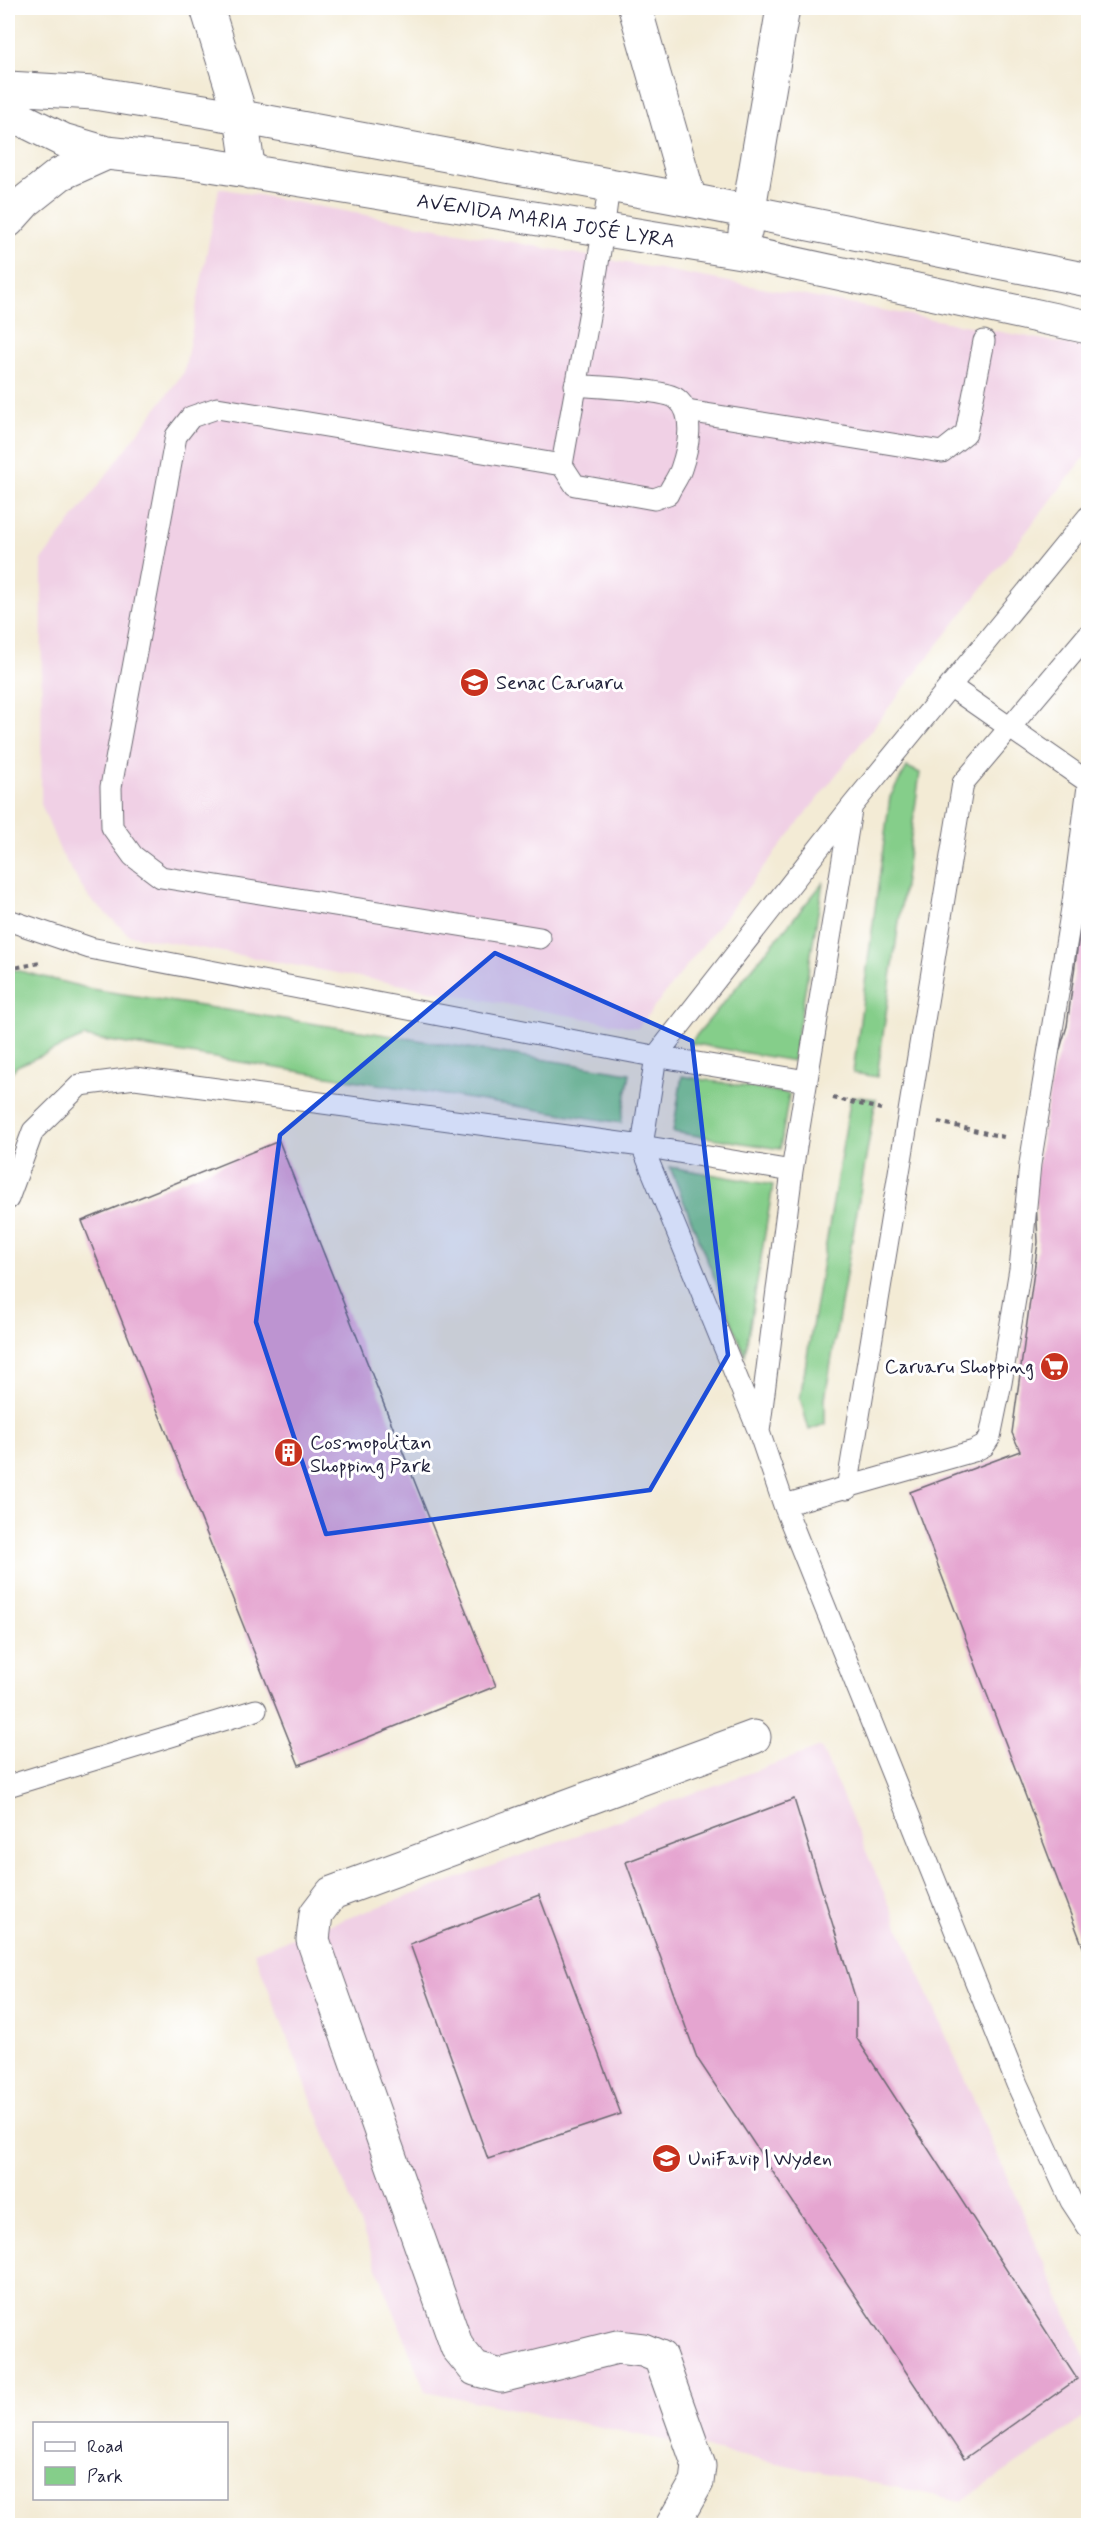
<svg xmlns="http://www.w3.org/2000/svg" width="1096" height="2533" font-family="Mynerve,sans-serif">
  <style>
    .built { fill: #f0d0e5 }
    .green { fill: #85ce8a; stroke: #547862; stroke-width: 1.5 }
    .building { fill: #e5a5d0 }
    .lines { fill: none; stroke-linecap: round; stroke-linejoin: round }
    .service-casing { stroke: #6b6871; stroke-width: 23 }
    .minor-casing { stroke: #6b6871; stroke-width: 35 }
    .secondary-casing { stroke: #6b6871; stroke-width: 35 }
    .path { stroke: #6b6871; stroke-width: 4; stroke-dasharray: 4.5 4.5; stroke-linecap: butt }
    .service { stroke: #fff; stroke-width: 21 }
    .minor { stroke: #fff; stroke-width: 33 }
    .secondary { stroke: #fff; stroke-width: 33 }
    .marked { fill: #1d4ed8; fill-opacity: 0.2; stroke: #1d4ed8; stroke-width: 4.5; stroke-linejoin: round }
    .labels { text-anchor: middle; stroke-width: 6; stroke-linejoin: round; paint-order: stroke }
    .street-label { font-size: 20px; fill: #22223b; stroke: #fff }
    .poi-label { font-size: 20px; fill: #22223b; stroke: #fff; text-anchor: start }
  </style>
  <rect width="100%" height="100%" fill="#fff"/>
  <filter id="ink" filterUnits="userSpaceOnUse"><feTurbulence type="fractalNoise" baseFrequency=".0167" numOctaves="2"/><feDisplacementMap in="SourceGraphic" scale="12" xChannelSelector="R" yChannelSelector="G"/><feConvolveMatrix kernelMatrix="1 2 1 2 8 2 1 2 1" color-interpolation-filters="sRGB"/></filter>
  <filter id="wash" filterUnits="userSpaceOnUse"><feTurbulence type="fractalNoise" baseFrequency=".008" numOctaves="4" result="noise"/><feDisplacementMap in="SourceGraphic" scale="24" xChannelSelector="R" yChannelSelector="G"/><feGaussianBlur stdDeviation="1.35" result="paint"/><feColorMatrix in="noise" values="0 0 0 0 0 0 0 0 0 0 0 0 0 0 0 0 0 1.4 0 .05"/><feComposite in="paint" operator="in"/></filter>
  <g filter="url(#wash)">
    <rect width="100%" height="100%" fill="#f3ebd5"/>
    <path class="built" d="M219,188L1088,348V453L638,1028L129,935L89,898L61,853L41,804L42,560L184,372Z
      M821,1747L1088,2364V2415L962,2501L425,2391L254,1952Z"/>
    <path class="green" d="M907,767L920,773L877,1077L853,1073L890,797Z
      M823,883L793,1061L690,1043Z
      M8,968L91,989L630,1073L621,1123L84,1037L17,1066L8,1076Z
      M682,1076L789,1094L780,1149L673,1132Z
      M851,1096L876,1099L825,1398V1424L809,1430L800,1398Z
      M670,1167L773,1185L745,1355Z"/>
    <g id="blocks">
      <path class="building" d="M1088,879V1960L910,1492L1020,1451L1012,1433L1038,1242L1035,1180L1052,1076L1067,1026L1086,882Z
        M279,1141L496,1686L299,1765L82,1221Z
        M794,1799L856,2000V2037L1077,2379L964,2459L697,2058L626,1862Z
        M539,1895L621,2114L488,2159L410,1944Z"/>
    </g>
  </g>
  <g filter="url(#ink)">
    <use href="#blocks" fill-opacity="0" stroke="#6b6871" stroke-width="1.5"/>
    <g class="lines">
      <defs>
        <path id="service" d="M575,385C594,387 665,389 677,399C696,414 688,449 681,469C678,478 672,485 668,494L654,499L575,485L562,465C578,372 598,279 609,185
          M687,411L942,452L966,433L984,341
          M1088,517L852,806L656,1056L642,1146L759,1432L784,1505L1017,2084L1071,2201L1088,2227
          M950,686L1088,782
          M8,920L90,948L648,1055L807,1081
          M540,938L161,877L133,856L112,827L111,787L176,436L191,417L217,408L562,465
          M8,1199L33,1131L80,1085L135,1078L642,1146L792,1171
          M759,1432L792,1171L851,810
          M847,1489L963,783L1088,635
          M784,1505L974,1451L984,1446L990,1437L1001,1383L1020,1269L1030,1164L1073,902L1088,786
          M8,1786L256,1710"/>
        <path id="minor" d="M207,8L241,117L249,172
          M635,8L690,200
          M8,88L94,93L241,117L690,200L1088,280
          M8,110L21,119L63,140L107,153L198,163L741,252L1088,327
          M745,232L783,8
          M672,2526L697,2482L699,2466L660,2357L643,2350L617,2347L501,2376L475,2369L457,2347L313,1940L316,1914L332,1893L754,1737"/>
        <path id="secondary" d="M8,221L26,201L60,174L107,153"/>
      </defs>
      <use href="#service" class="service-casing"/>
      <use href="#minor" class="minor-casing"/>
      <use href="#secondary" class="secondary-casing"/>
      <path class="path" d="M8,969L40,963
        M833,1098L881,1109
        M938,1122L1004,1137"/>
      <use href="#service" class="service"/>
      <use href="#minor" class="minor"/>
      <use href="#secondary" class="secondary"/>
    </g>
  </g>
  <path class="marked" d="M495,953L692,1041L728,1355L650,1490L326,1534L256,1322L280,1135Z"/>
  <defs>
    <symbol id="university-disc" viewBox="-11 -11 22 22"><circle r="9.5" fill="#c8321e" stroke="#fff"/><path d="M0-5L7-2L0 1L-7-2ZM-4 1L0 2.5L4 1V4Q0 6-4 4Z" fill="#fff"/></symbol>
    <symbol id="supermarket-disc" viewBox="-11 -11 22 22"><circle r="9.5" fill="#c8321e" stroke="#fff"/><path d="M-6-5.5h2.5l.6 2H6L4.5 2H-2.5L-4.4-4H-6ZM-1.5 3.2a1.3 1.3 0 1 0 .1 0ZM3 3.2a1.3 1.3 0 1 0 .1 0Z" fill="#fff"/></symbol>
    <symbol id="building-disc" viewBox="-11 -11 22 22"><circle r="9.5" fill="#c8321e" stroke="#fff"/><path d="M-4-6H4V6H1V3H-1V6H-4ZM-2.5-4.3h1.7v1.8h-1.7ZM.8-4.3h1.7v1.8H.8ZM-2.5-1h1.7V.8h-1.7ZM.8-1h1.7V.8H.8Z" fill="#fff"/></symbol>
  </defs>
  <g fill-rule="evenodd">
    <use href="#university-disc" x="458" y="666" width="33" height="33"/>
    <use href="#supermarket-disc" x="1038" y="1350" width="33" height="33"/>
    <use href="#building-disc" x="272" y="1436" width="33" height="33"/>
    <use href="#university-disc" x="650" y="2142" width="33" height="33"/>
  </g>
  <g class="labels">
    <g class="street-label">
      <text transform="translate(546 220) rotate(9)" y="7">AVENIDA MARIA JOSÉ LYRA</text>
    </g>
    <g class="poi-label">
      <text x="496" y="689">Senac Caruaru</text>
      <text x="1034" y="1373" text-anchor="end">Caruaru Shopping</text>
      <text x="310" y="1449">Cosmopolitan<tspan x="310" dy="23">Shopping Park</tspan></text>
      <text x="688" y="2165">UniFavip | Wyden</text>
    </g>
  </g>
  <rect width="1096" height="2533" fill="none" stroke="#fff" stroke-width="30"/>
  <rect x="33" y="2422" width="195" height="78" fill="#ffffff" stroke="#a7a7b1" stroke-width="1.5"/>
  <rect x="45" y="2442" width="30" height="9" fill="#ffffff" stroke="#a7a7b1" stroke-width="1.5"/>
  <text x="87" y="2452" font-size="18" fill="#22223b">Road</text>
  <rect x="45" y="2467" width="30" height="18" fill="#85ce8a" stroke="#a7a7b1" stroke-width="1.5"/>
  <text x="87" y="2482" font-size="18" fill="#22223b">Park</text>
</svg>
